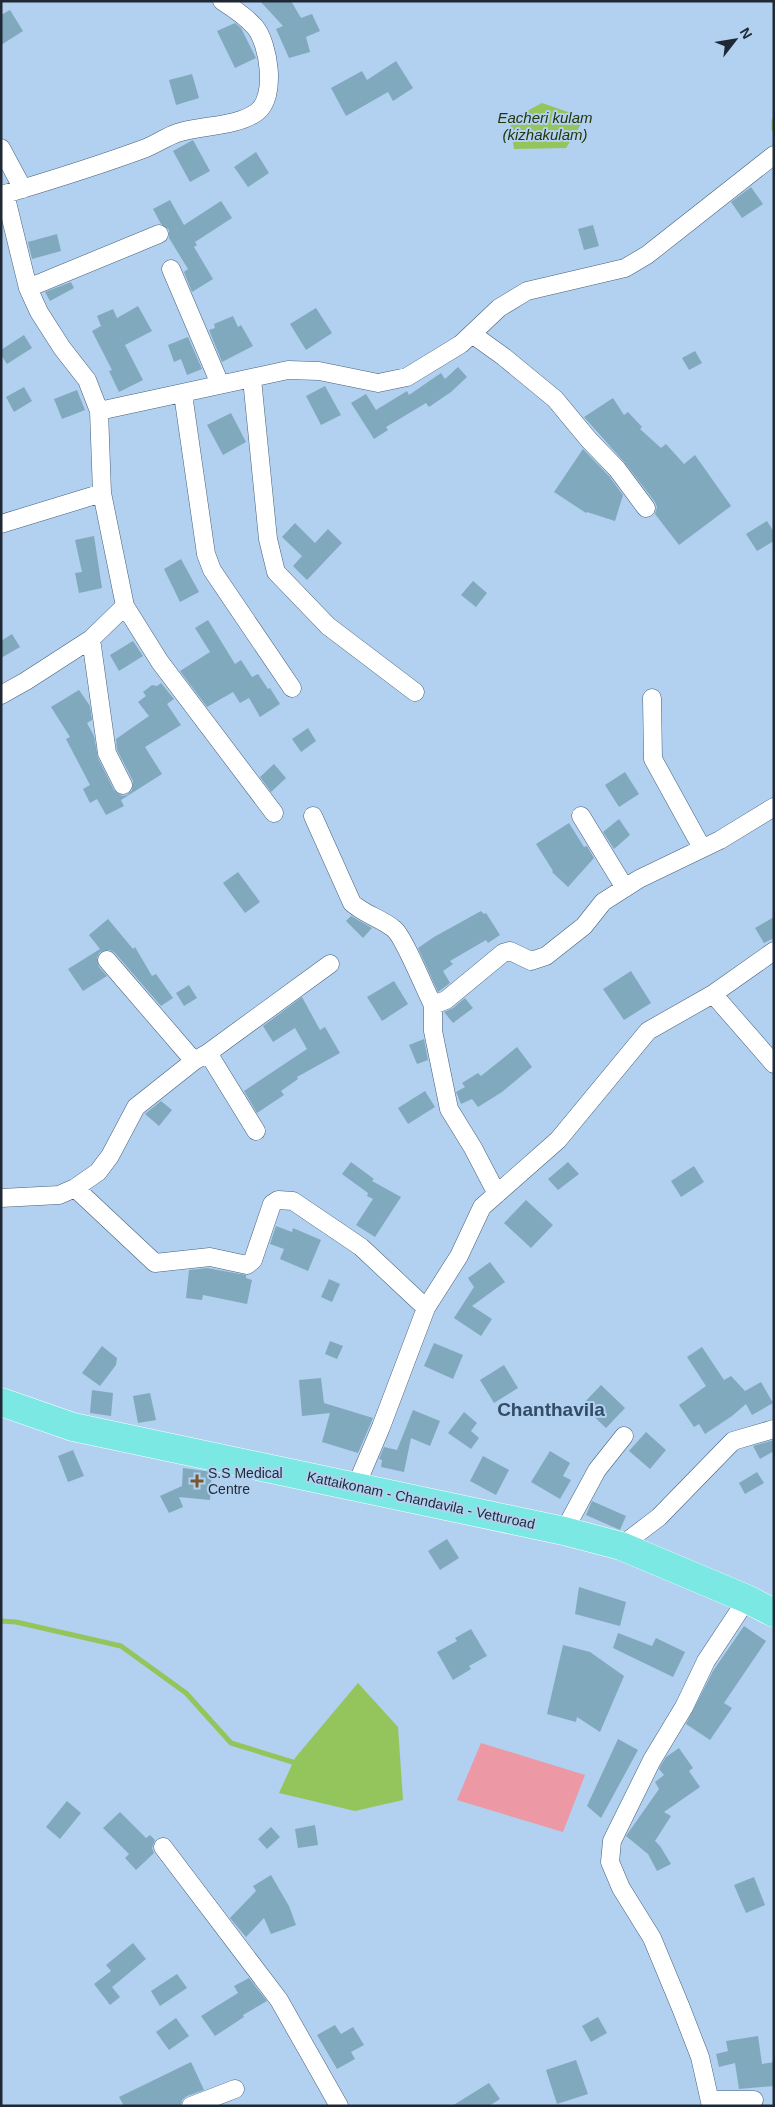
<svg xmlns="http://www.w3.org/2000/svg" width="775" height="2107" font-family="Helvetica,sans-serif">
  <style>
    .green { fill: #ec98a5 }
    .water { fill: #94c55c }
    .lines { fill: none; stroke-linecap: round; stroke-linejoin: round }
    .stream { stroke: #94c55c; stroke-width: 5 }
    .building { fill: #80a9be }
    .street-casing { stroke: #46607b; stroke-width: 19 }
    .primary-casing { stroke: #fff; stroke-width: 29 }
    .street { stroke: #fff; stroke-width: 18 }
    .primary { stroke: #7be8e3; stroke-width: 28 }
    .poi-dot { fill: #79572f; stroke: #b2d0ef; stroke-width: 2 }
    .labels { text-anchor: middle; stroke-width: 4; stroke-linejoin: round; paint-order: stroke }
    .poi-label { font-size: 14px; fill: #1e2935; stroke: #b2d0ef; text-anchor: start }
    .street-label { font-size: 14px; fill: #1e2935; stroke: #b2d0ef }
    .water-label { font-size: 15px; font-style: italic; fill: #24370c; stroke: #b2d0ef }
    .district-label { font-size: 19px; font-weight: bold; fill: #324c66; stroke: #b2d0ef }
  </style>
  <rect width="100%" height="100%" fill="#b2d0ef"/>
  <path class="green" d="M481,1743L585,1775L563,1832L457,1800Z"/>
  <path class="water" d="M542,103L585,118L566,148L514,149L510,120Z
    M358,1683L398,1727L403,1800L355,1811L279,1793L295,1758Z"/>
  <g class="lines">
    <path class="stream" d="M774,121V129
      M1,1621L16,1622L121,1646L186,1693L231,1743L299,1764"/>
  </g>
  <path class="building" d="M260,1H291L301,18L312,14L320,31L306,37L310,52L289,58L276,29L283,26Z
    M10,10L23,31L1,45V15Z
    M235,23L241,28L256,58L235,68L217,31Z
    M396,61L413,88L393,101L388,92L346,116L331,88L362,71L367,80Z
    M192,74L199,98L176,105L169,80Z
    M193,140L210,171L190,182L173,151Z
    M256,152L269,173L248,187L234,167Z
    M751,187L763,204L742,218L731,202Z
    M170,200L184,225L221,201L232,218L195,242L197,245L194,247L213,279L192,292L184,272L188,269L169,238V230L161,224L153,209Z
    M593,225L599,246L584,250L578,229Z
    M57,234L61,251L32,259L28,242Z
    M71,282L74,288L50,301L45,292Z
    M138,306L152,331L125,345L143,380L119,392L109,371L112,370L92,331L101,326L97,316L113,309L117,318Z
    M316,308L332,333L306,350L290,324Z
    M233,316L238,327L241,325L253,346L222,362L209,330L215,328L214,324Z
    M24,335L32,348L7,364L1,355V350Z
    M188,337L202,369L187,375L181,359L174,362L168,345Z
    M695,351L702,363L689,370L682,358Z
    M458,367L467,377L451,392L429,407L426,403L386,427L388,430L374,439L351,403L366,394L376,410L407,391L409,395L441,373L445,379Z
    M325,386L341,415L321,425L306,396Z
    M24,387L32,401L14,412L6,397Z
    M77,390L85,410L62,419L54,399Z
    M613,398L624,415L628,412L642,427L640,429L661,448L666,444L684,464L695,455L731,506L679,545L655,514L657,507L655,502L625,463L584,417Z
    M231,413L246,442L223,455L207,425Z
    M583,449L609,476L623,495L615,521L587,512L586,513L554,492Z
    M767,521L774,532V541L757,551L746,534Z
    M295,523L315,543L328,529L342,543L307,580L293,566L302,556L282,537Z
    M94,536L102,588L79,593L75,573L82,572L75,540Z
    M181,559L199,592L180,602L164,569Z
    M473,581L487,593L476,607L461,595Z
    M208,620L235,664L241,660L252,677L258,674L268,689L270,688L280,704L260,717L249,698L240,703L233,692L207,707L180,671L210,652L195,628Z
    M12,634L20,647L1,658V641Z
    M133,641L143,656L119,671L110,655Z
    M161,683L174,699L167,704L181,725L145,747L162,774L121,800L124,806L106,815L97,799L90,803L83,789L90,785L66,739L70,737L51,707L79,690L90,706L92,720L87,723L94,736L98,758L114,790L122,796L127,795L132,790L133,781L117,750L116,739L149,716L138,702L146,696L143,692L152,685L157,686Z
    M308,728L316,741L301,752L292,739Z
    M274,764L286,778L271,792L260,777Z
    M625,772L639,794L619,807L605,785Z
    M619,819L630,835L614,849L603,832Z
    M569,823L584,847L587,846L594,858L568,887L552,872L553,871L536,844Z
    M238,872L260,902L245,913L223,883Z
    M481,911L484,914L486,913L500,935L488,943L486,940L450,961L453,964L443,971L450,983L438,992L418,948L434,937Z
    M351,916L372,928L363,938L346,921Z
    M774,917V938L764,943L755,928Z
    M108,919L133,949L135,947L152,976L156,974L173,998L161,1006L115,953L110,950L100,952L97,957L99,967L107,976L83,991L68,969L100,949L89,935Z
    M631,971L651,1003L624,1020L603,989Z
    M394,981L408,1004L382,1021L367,997Z
    M189,985L197,998L184,1006L176,993Z
    M302,997L320,1030L325,1027L340,1053L297,1077L298,1079L281,1091L284,1095L257,1113L244,1091L307,1049L295,1028L273,1042L263,1026Z
    M465,998L473,1008L453,1023L444,1012L453,1008Z
    M424,1039L428,1060L417,1064L409,1045Z
    M517,1047L532,1067L502,1092L478,1107L472,1099L461,1104L456,1092L465,1087L462,1083L478,1073L481,1076Z
    M425,1091L435,1107L408,1124L398,1108Z
    M161,1101L172,1110L159,1126L145,1114Z
    M351,1162L374,1179L372,1181L401,1197L375,1237L356,1225L373,1199L367,1196L368,1193L342,1174Z
    M568,1162L579,1174L558,1190L548,1179Z
    M694,1166L704,1182L681,1197L671,1181Z
    M526,1200L553,1225L531,1248L504,1223Z
    M276,1226L292,1232L293,1228L321,1240L308,1271L280,1259L284,1249L270,1244Z
    M490,1262L505,1282L472,1306L492,1319L481,1336L454,1318L474,1287L468,1278Z
    M207,1268L246,1275V1278L252,1280L247,1304L203,1295L202,1300L186,1298L189,1270Z
    M329,1279L340,1284L332,1302L321,1297Z
    M330,1341L343,1346L337,1359L325,1354Z
    M434,1343L463,1355L453,1379L424,1366Z
    M102,1346L117,1358L116,1365L100,1386L82,1373Z
    M702,1347L724,1380L731,1376L745,1391L761,1382L773,1403L752,1415L746,1404L732,1416L705,1434L699,1424L694,1427L679,1405L706,1386L687,1357Z
    M504,1365L518,1388L494,1403L480,1380Z
    M321,1378L324,1403L373,1418L358,1453L322,1442L330,1413L302,1416L299,1380Z
    M601,1385L625,1408L606,1428L582,1405Z
    M92,1390L113,1393L111,1416L90,1413Z
    M150,1393L156,1420L138,1423L133,1396Z
    M413,1410L440,1421L430,1446L411,1438L404,1472L381,1467L382,1460L379,1459L384,1447L397,1450Z
    M464,1412L477,1423L471,1431L479,1438L471,1449L448,1433Z
    M646,1432L666,1450L650,1469L629,1451Z
    M774,1440V1451L760,1459L753,1446Z
    M73,1450L84,1476L68,1482L58,1456Z
    M550,1451L570,1463L563,1476L571,1480L560,1499L531,1482Z
    M483,1456L509,1470L496,1495L470,1481Z
    M183,1468L212,1472L210,1500L179,1497L183,1507L169,1513L160,1496L182,1486Z
    M757,1472L764,1483L745,1494L739,1483Z
    M592,1501L626,1516L620,1530L586,1515Z
    M447,1539L459,1558L440,1570L428,1551Z
    M579,1587L626,1602L620,1626L575,1614Z
    M744,1626L766,1641L724,1703L732,1708L710,1740L686,1724L713,1671Z
    M471,1629L487,1656L469,1666L471,1669L453,1680L437,1652L457,1641L455,1638Z
    M618,1633L652,1646L656,1638L685,1652L673,1677L613,1648Z
    M563,1645L590,1652L624,1676L600,1732L577,1717L576,1722L547,1714Z
    M618,1739L638,1750L601,1818L587,1806Z
    M679,1748L693,1768L689,1771L700,1787L664,1812L671,1816L655,1841L660,1846L671,1864L657,1871L648,1854L626,1836L659,1789L655,1782L664,1775L659,1769L661,1765L666,1757Z
    M67,1801L81,1813L60,1839L46,1827Z
    M120,1812L146,1838L150,1835L155,1840L152,1848L154,1853L136,1870L125,1858L129,1854L103,1828Z
    M315,1825L318,1845L298,1848L295,1829Z
    M271,1827L280,1837L267,1849L258,1839Z
    M271,1875L289,1906L296,1925L271,1934L264,1918L246,1937L230,1918L256,1891L253,1886Z
    M754,1877L765,1905L746,1913L734,1885Z
    M133,1943L146,1959L112,1987L120,1997L110,2005L94,1984L111,1971L106,1965Z
    M177,1974L187,1988L160,2006L151,1991Z
    M249,1978L267,2001L243,2015L244,2017L215,2036L201,2016L238,1993L234,1986Z
    M598,2017L607,2033L591,2042L582,2026Z
    M176,2018L189,2036L169,2050L156,2032Z
    M335,2025L341,2034L353,2027L364,2045L351,2052L355,2059L337,2069L317,2035Z
    M758,2036L762,2064L774,2062V2086L739,2089L735,2063L719,2067L716,2054L728,2051L726,2041Z
    M576,2060L588,2094L557,2104L546,2070Z
    M191,2062L204,2090L187,2096L182,2100L181,2106H124L119,2097Z
    M489,2083L500,2099L489,2106H452Z"/>
  <g class="lines">
    <defs>
      <path id="street" d="M1,148L23,189
        M171,269L220,384
        M28,288L159,234
        M472,334L504,357L555,399L589,440L617,469L646,508
        M252,379L268,539L276,572L328,626L415,692
        M183,394L206,554L212,570L292,688
        M99,411L288,370L319,371L378,383L407,377L461,344L499,308L527,291L625,268L647,255L774,155
        M1,524L102,493
        M125,606L160,662L274,813
        M91,639L107,753L123,785
        M1,695L26,681L91,639L125,606L102,493L99,411L87,380L62,348L39,312L28,288L5,194C52,180 100,165 146,148C156,144 166,137 177,133C201,125 237,127 257,112C277,97 269,44 255,27C246,17 233,8 222,1
        M652,698L653,759L702,848
        M313,816L352,903C365,915 381,918 394,929C404,937 425,990 433,1005L446,1000L503,953L510,951L531,961L546,956L584,926L603,902L639,879L720,840L774,807
        M581,816L625,888
        M107,960L194,1061L208,1053L256,1131
        M713,994L774,951
        M433,1005V1031L449,1109L473,1148L497,1194
        M208,1053L330,964
        M75,1188L155,1263L210,1257L247,1265L253,1260L272,1204L278,1200L293,1201L361,1247L426,1308
        M1,1198L59,1195L75,1188L98,1172L110,1156L136,1107L194,1061
        M356,1486L381,1427L426,1308L459,1256L482,1207L558,1140L648,1031L713,994L774,1064
        M564,1531L597,1470L624,1436
        M621,1546L659,1517L733,1441L774,1429
        M163,1847L279,2000L339,2106
        M710,2100H754
        M191,2106L235,2089
        M711,2106L700,2057L681,2008L652,1938L621,1888L610,1862L612,1841L652,1760L684,1707L706,1661L747,1599"/>
      <path id="primary" d="M1,1402L73,1427L564,1531L621,1546L747,1599L774,1613"/>
    </defs>
    <use href="#street" class="street-casing"/>
    <use href="#primary" class="primary-casing"/>
    <use href="#street" class="street"/>
    <use href="#primary" class="primary"/>
  </g>
  <path class="poi-dot" d="M194.5 1473.5h5v5h5v5h-5v5h-5v-5h-5v-5h5z"/>
  <g class="labels">
    <g class="poi-label">
      <text x="208" y="1478">S.S Medical<tspan x="208" dy="16">Centre</tspan></text>
    </g>
    <g class="street-label">
      <text transform="translate(421 1500) rotate(12)" y="5">Kattaikonam - Chandavila - Vetturoad</text>
    </g>
    <g class="water-label">
      <text x="545" y="123">Eacheri kulam<tspan x="545" dy="17">(kizhakulam)</tspan></text>
    </g>
    <g class="district-label">
      <text x="551" y="1416">Chanthavila</text>
    </g>
  </g>
  <rect width="775" height="2107" fill="none" stroke="#1e2935" stroke-width="5"/>
  <g transform="translate(735 40) rotate(59)" stroke="#b2d0ef" stroke-width="4" paint-order="stroke">
  <path d="M0-4L9 19L0 12L-9 19Z" fill="#1e2935"/>
  <text y="-8" font-size="14" font-weight="bold" text-anchor="middle" fill="#1e2935">N</text>
  </g>
</svg>
